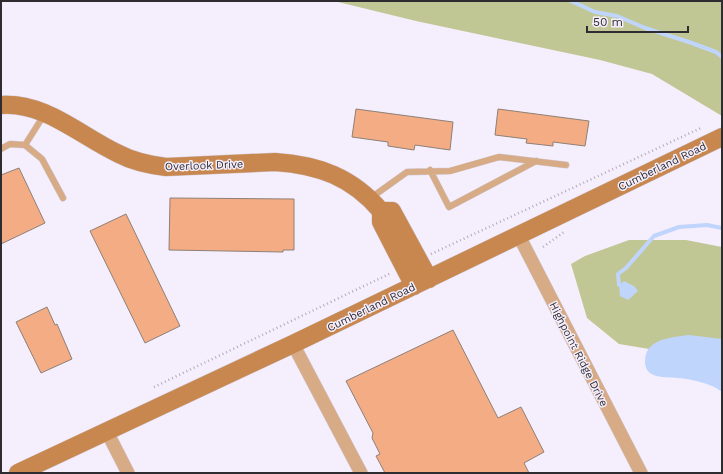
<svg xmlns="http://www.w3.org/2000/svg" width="723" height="474" font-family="'Work Sans',sans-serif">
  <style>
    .green { fill: #c0c795 }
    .water { fill: #c0d5fc }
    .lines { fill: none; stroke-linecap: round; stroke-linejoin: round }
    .stream { stroke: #c0d5fc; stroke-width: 4 }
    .building { fill: #f3ac83; stroke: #8d8078 }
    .lane-casing { stroke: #d1cbd7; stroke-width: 7 }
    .street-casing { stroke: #d1cbd7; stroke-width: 14 }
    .secondary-casing { stroke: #d1cbd7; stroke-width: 19 }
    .path { stroke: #b2acb7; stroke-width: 2.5; stroke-dasharray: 1 3; stroke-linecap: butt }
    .lane { stroke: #d8ab87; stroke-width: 6 }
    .street { stroke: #d8ab87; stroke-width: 13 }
    .secondary { stroke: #c8874e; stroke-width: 18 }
    .labels { text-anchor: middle; stroke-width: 3; stroke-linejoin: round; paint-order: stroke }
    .street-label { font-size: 11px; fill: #2e2c31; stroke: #f5eefc }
  </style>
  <rect width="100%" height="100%" fill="#f5eefc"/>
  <path class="green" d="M334,1H722V116L652,74L600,60L416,21Z
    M629,240H686L722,247V361L619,344L587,318L571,264L585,256Z"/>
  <path class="water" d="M624,281L634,286L638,291L628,300L620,296L619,285Z
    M689,335L722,339V392C713,384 691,379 678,378C662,377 640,379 646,354C651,338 675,337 689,335Z"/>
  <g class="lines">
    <path class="stream" d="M571,1L595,12L617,16L645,28L689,42L716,52L722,57
      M619,285L618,274L626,268L654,236L679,227L707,225L722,228"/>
  </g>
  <path class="building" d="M356,109L453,122L450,150L415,145L414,150L388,146V142L352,137Z
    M498,109L589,121L585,146L553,142V146L526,143L527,139L495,135Z
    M19,168L45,223L1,244V175Z
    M170,198L294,199V250H283V252L169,250Z
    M126,214L180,326L145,343L90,231Z
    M47,307L55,325L57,324L72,359L41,373L16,322Z
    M453,330L498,418L521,407L544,452L524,463L529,473H385L376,456L380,454L372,438L373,433L346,381Z"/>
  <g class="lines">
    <defs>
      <path id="lane" d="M25,145L42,159L63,198
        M1,149L10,144L25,145L44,115
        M430,170L449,207L536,161
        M372,197L407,172L450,171L499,157L566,165"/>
      <path id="street" d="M519,236L641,473
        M293,344L361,473
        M107,432L128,473"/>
      <path id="secondary" d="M1,105C46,102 80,136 119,154C134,162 150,165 166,167L275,162C319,165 352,177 381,211V222L414,286
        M381,211H392L429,279
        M18,473L293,344L722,137"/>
    </defs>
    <use href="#lane" class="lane-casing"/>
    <use href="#street" class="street-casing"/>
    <use href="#secondary" class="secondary-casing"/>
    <path class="path" d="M543,247L564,232
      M431,254L701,128
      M154,387L391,273"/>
    <use href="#lane" class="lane"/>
    <use href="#street" class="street"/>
    <use href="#secondary" class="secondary"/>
  </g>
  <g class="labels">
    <g class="street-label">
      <text transform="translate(204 165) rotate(-2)" y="4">Overlook Drive</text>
      <text transform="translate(662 166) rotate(-26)" y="4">Cumberland Road</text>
      <text transform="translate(371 307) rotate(-26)" y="4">Cumberland Road</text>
      <text transform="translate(579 354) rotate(63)" y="4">Highpoint Ridge Drive</text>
    </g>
  </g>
  <rect width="723" height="474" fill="none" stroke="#2e2c31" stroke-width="4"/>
  <path d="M587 26v6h101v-6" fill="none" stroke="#2e2c31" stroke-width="2"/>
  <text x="593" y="26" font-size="12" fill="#2e2c31" stroke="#f5eefc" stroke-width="3" paint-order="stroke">50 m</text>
</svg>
